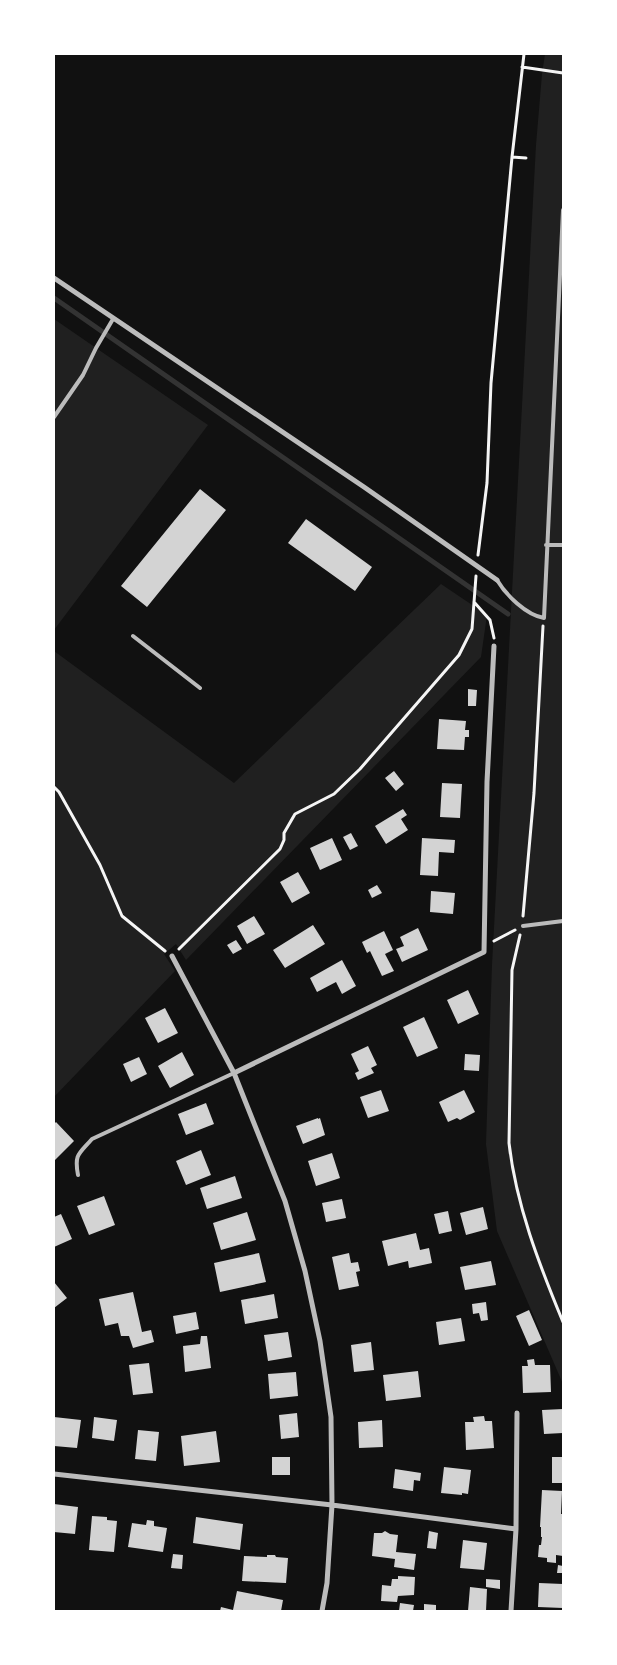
<svg xmlns="http://www.w3.org/2000/svg" width="617" height="1665" font-family="Inter,sans-serif">
  <style>
    .green { fill: #202020 }
    .lines { fill: none; stroke-linecap: round; stroke-linejoin: round }
    .stream { stroke: #333; stroke-width: 5 }
    .building { fill: #d3d3d3 }
    .path { stroke: #f5f5f5; stroke-width: 3 }
    .service { stroke: #bcbcbc; stroke-width: 4 }
    .minor { stroke: #bcbcbc; stroke-width: 5 }
  </style>
  <rect width="100%" height="100%" fill="#111"/>
  <path class="green" d="M545,54H563V1384L497,1231L486,1144L492,965L536,145L542,74Z
    M54,319L208,425L54,630Z
    M441,584L487,615L481,657L186,960L176,944L164,954L175,971L54,1097V651L234,783Z"/>
  <g class="lines">
    <path class="stream" d="M54,298L508,614"/>
  </g>
  <path class="building" d="M200,489L226,510L147,607L121,586Z
    M306,519L372,567L355,591L288,543Z
    M468,689L477,690L476,706H468Z
    M439,719L466,721L465,730H469V737H465L464,750L437,749Z
    M394,771L404,784L396,791L385,778Z
    M442,783L462,784L460,818L440,817Z
    M403,809L407,815L401,819L408,830L386,844L375,826Z
    M351,833L358,846L350,850L343,837Z
    M332,838L342,860L320,870L310,848Z
    M422,838L455,840L454,853L439,852L438,876L420,875Z
    M298,872L310,893L292,903L280,882Z
    M377,885L382,893L372,898L368,890Z
    M431,891L455,893L453,914L430,912Z
    M254,916L265,934L247,944L237,926Z
    M313,925L325,944L285,968L273,950Z
    M418,928L428,950L402,962L396,949L404,946L400,937Z
    M384,931L393,950L385,954L394,971L382,976L370,951L367,953L362,942Z
    M236,940L242,949L233,954L227,945Z
    M342,960L356,986L342,994L336,982L317,992L310,978Z
    M468,990L479,1014L458,1024L447,1000Z
    M165,1008L178,1033L158,1043L145,1018Z
    M424,1017L438,1048L417,1057L403,1027Z
    M368,1046L377,1065L371,1068L374,1073L358,1080L355,1073L359,1071L351,1054Z
    M182,1052L194,1075L170,1088L158,1066Z
    M465,1054L480,1055L479,1071L464,1070Z
    M139,1057L147,1074L131,1082L123,1064Z
    M381,1090L389,1111L368,1118L360,1097Z
    M464,1090L475,1112L460,1120L457,1118L448,1122L439,1102Z
    M206,1103L214,1124L186,1135L178,1114Z
    M318,1118V1119L320,1118L325,1135L303,1144L296,1126Z
    M56,1122L74,1141L55,1160L54,1124Z
    M201,1150L211,1175L186,1185L176,1161Z
    M332,1153L340,1178L316,1186L308,1161Z
    M235,1176L242,1198L207,1209L200,1188Z
    M104,1196L115,1225L89,1235L77,1206Z
    M342,1199L346,1218L326,1222L322,1203Z
    M483,1207L488,1229L466,1235L460,1213Z
    M448,1211L452,1231L439,1234L434,1214Z
    M247,1212L256,1240L221,1250L213,1223Z
    M61,1214L72,1239L54,1247V1217Z
    M416,1233L420,1250L429,1248L432,1263L409,1268L408,1261L388,1266L382,1241Z
    M259,1253L266,1282L220,1292L214,1263Z
    M349,1253L351,1263L358,1262L360,1271L356,1272L359,1286L339,1290L332,1257Z
    M491,1261L496,1285L465,1290L460,1267Z
    M54,1282L67,1298L54,1308Z
    M133,1292L142,1332L151,1330L154,1342L133,1348L129,1336H121L118,1323L105,1326L99,1299Z
    M274,1294L278,1318L245,1324L241,1300Z
    M486,1302L488,1320L481,1321L479,1313L473,1314L472,1304Z
    M529,1310L542,1340L529,1346L516,1316Z
    M196,1312L199,1329L176,1334L173,1316Z
    M461,1318L465,1341L439,1345L436,1322Z
    M288,1332L292,1357L268,1361L264,1335Z
    M201,1336H207L211,1368L185,1372L183,1346L200,1344Z
    M371,1342L374,1370L354,1372L351,1345Z
    M534,1359L535,1365H550L551,1392L523,1393L522,1366H528L527,1360Z
    M149,1363L153,1393L133,1395L129,1365Z
    M418,1371L421,1397L386,1401L383,1375Z
    M296,1372L298,1396L270,1399L268,1374Z
    M563,1409V1433L544,1434L542,1410Z
    M297,1413L299,1437L281,1439L279,1415Z
    M484,1416L485,1421H492L494,1448L466,1450L465,1422H474L473,1417Z
    M54,1417L81,1420L77,1448L54,1446Z
    M94,1417L117,1420L114,1441L92,1438Z
    M382,1420L383,1447L359,1448L358,1422Z
    M138,1430L159,1432L156,1461L135,1459Z
    M216,1431L220,1462L184,1466L181,1436Z
    M272,1457H290V1475H272Z
    M552,1457H563V1483H552Z
    M444,1467L471,1470L468,1494L462,1493V1495L441,1493Z
    M395,1469L421,1473L420,1481L414,1480L413,1491L393,1488Z
    M542,1490L562,1491L561,1514H563V1556L556,1555V1563L547,1562V1558L538,1557L539,1545H541L542,1537H541V1527H540Z
    M54,1504L78,1507L75,1534L54,1532Z
    M92,1516L107,1517V1520L117,1521L114,1552L89,1550Z
    M196,1517L243,1524L240,1550L193,1543Z
    M147,1520L154,1521V1526L167,1528L163,1552L128,1547L132,1523L146,1525Z
    M385,1531L390,1534L398,1535L396,1552L416,1554L414,1570L394,1567L395,1559L372,1556L374,1533H382Z
    M429,1531L438,1533L436,1549L427,1548Z
    M463,1540L487,1543L484,1570L460,1568Z
    M173,1554L183,1555L182,1569L171,1568Z
    M267,1555H275L276,1557L288,1558L286,1583L242,1581L244,1556L267,1557Z
    M558,1565L563,1566V1573H557Z
    M398,1576L415,1577L414,1595L398,1596L397,1602L381,1601L382,1585L391,1586L392,1579H398Z
    M486,1579L500,1580V1589L486,1587Z
    M539,1583L563,1584V1608L538,1607Z
    M470,1587L487,1589L486,1611H468Z
    M237,1591L283,1600L281,1611H220L221,1607L233,1610Z
    M400,1603L414,1605L413,1611H399Z
    M424,1604L436,1605V1611H424Z"/>
  <g class="lines">
    <path class="path" d="M522,67L563,73
      M512,157L526,158
      M478,555L487,483L491,383L512,157L524,54
      M474,602L490,620L494,638
      M54,787L59,792L100,865L122,916L165,951
      M523,916L534,793L543,626
      M520,935L512,970L509,1143C516,1205 539,1264 563,1322
      M494,941L515,930
      M179,949L280,849L284,840V833L295,814L334,794L360,769L459,655L472,629L476,576"/>
    <path class="service" d="M54,417L83,375L96,348L113,319
      M546,545H563
      M497,580C506,595 526,615 544,618L563,210
      M133,636L200,688
      M523,926L563,921
      M78,1175C74,1154 79,1154 92,1139L234,1073"/>
    <path class="minor" d="M54,278L364,487L497,580
      M172,956L234,1073L285,1201L305,1271L320,1341L331,1417L332,1505L327,1583L322,1611
      M234,1073L484,952L487,782L494,646
      M54,1474L332,1505L516,1529
      M511,1611L516,1529L517,1413"/>
  </g>
  <rect width="617" height="1665" fill="none" stroke="#ffffff" stroke-width="110"/>
</svg>
